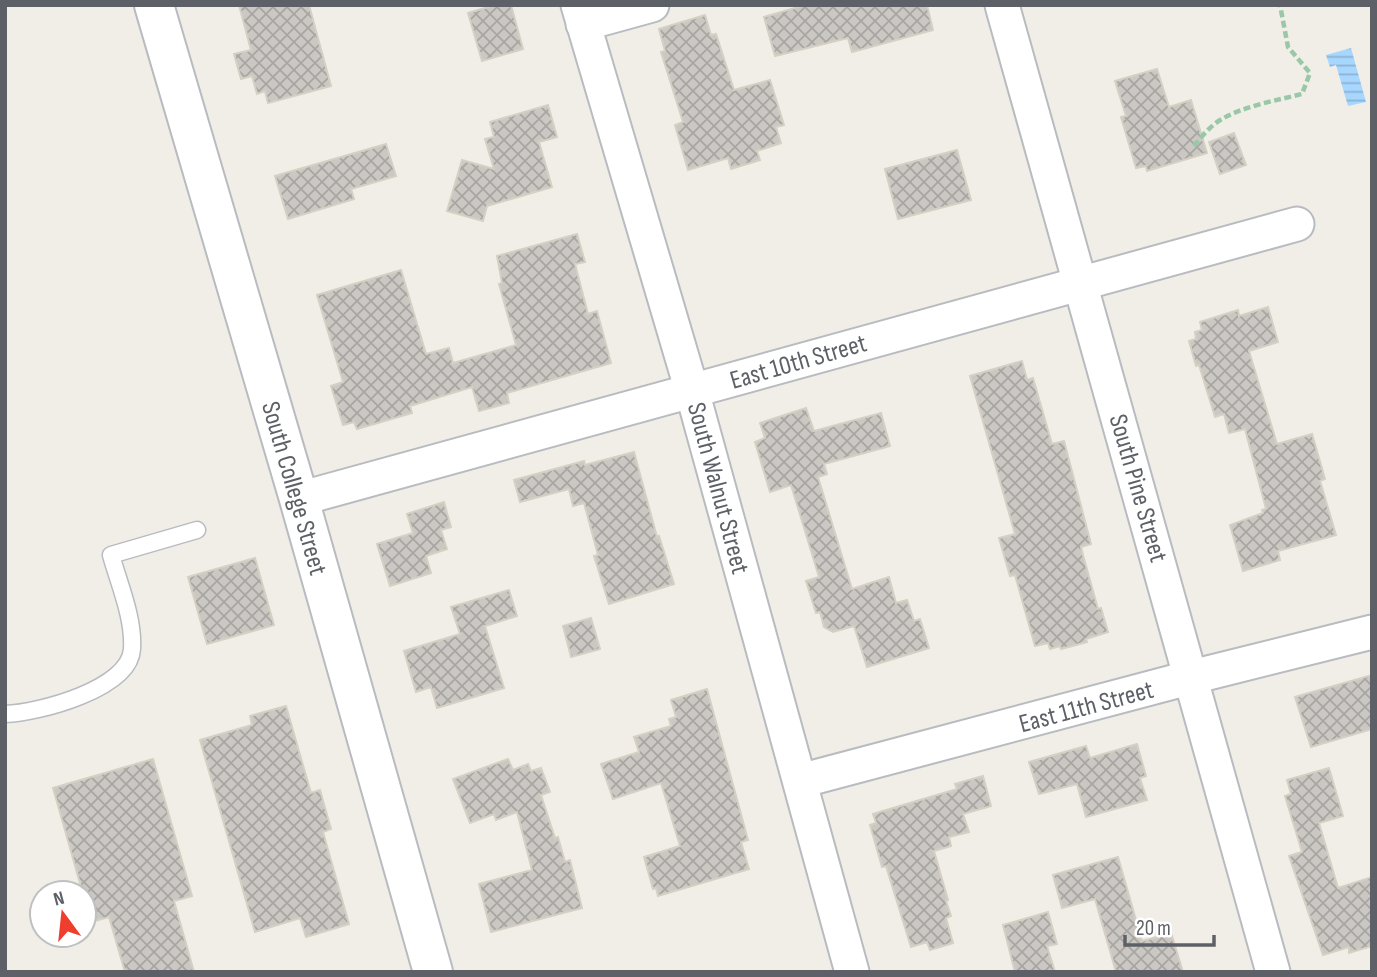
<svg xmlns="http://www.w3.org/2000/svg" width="1377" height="977" font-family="'Sofia Sans Condensed',sans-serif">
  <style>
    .water { fill: url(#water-rules) }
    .building { fill: url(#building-cross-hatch); stroke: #d5d0c4; stroke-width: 2 }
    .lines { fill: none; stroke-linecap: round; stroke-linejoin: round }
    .service-casing { stroke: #b8bbc0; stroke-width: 19 }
    .minor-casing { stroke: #b8bbc0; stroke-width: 37 }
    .tertiary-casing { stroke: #b8bbc0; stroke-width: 42 }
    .path { stroke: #99c7a7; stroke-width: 4.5; stroke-dasharray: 7 3.5; stroke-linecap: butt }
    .service { stroke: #fff; stroke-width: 16 }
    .minor { stroke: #fff; stroke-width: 33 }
    .tertiary { stroke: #fff; stroke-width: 38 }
    .labels { text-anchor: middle; stroke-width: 5; stroke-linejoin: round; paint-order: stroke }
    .street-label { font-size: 26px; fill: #5d6167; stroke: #fff }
  </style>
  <defs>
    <pattern id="water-rules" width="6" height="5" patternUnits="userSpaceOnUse" patternTransform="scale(1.75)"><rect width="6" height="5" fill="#a7d7ff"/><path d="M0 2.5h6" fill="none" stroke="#8bb2d2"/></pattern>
    <pattern id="building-cross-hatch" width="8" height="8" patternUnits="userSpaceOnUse" patternTransform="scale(1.75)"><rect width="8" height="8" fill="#cbc8c3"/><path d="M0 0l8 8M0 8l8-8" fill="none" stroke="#a8a6a2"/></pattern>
  </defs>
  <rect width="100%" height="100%" fill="#f0eee6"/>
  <path class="water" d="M1351,48L1366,102L1348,106L1336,65L1330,67L1326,55Z"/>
  <path class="building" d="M239,5H309L331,86L268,103L265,91L257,94L252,76L241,79L234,54L251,50Z
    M495,5H511L523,49L482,61L468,13Z
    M805,5H927L933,30L852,52L848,38L775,56L764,17Z
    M705,15L711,35L716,34L734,90L770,80L784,125L776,127L781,143L757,151L760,160L731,169L728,158L688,170L675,125L683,122L661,52L665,51L659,29Z
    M1157,69L1169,107L1191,100L1207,153L1147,171L1146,166L1136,168L1121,117L1126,116L1115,81Z
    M548,105L557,137L539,142L552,187L487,206L483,221L447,211L462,160L494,169L485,139L494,137L490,122Z
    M1234,133L1246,165L1220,174L1209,142Z
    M386,144L396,176L351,189L354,199L288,219L275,176Z
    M957,150L971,200L898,219L885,169Z
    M577,234L585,262L575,264L588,314L597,311L611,363L507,393L509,403L479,411L472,387L410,406L412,413L357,429L354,422L343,425L331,386L343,382L317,295L401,270L426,354L449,348L453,363L516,345L499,284L502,283L497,256Z
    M1268,307L1278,342L1249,351L1277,444L1312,434L1325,479L1320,481L1336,535L1278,551L1280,560L1243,571L1230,525L1263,513L1262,510L1266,509L1245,429L1229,433L1224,414L1215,417L1199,365L1196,366L1189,341L1196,339L1195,332L1202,330L1200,322L1238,310L1239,316Z
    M1022,361L1027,380L1033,378L1052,444L1064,441L1091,544L1081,547L1083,555L1098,609L1101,608L1108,632L1086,639L1087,642L1061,649L1060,646L1050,649L1048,643L1035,646L1015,575L1010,576L999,538L1015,534L970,376Z
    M806,408L814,431L881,413L890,446L824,464L827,474L818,477L852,589L889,577L896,603L907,600L914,621L920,619L929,648L867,667L854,626L833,632L824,627L820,612L816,613L806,581L819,577L791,485L770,492L755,442L765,438L760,423Z
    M634,452L657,537L659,536L674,584L609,604L594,556L598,555L584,503L573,506L569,489L520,502L514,480L584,461L585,465Z
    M444,502L451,527L441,530L447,549L426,556L431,573L390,586L377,544L413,533L407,514Z
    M255,558L274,625L207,644L188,577Z
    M509,590L517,616L485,626L504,688L437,708L431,687L416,692L404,651L460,634L451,607Z
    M591,618L600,649L571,657L563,626Z
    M1372,675V729L1311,747L1295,697Z
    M707,689L748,840L741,842L749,869L658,896L656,888L653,889L644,857L680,846L661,783L613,799L601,764L639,752L634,737L671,726L669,719L676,717L671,700Z
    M286,706L311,793L320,790L331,829L323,832L349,924L306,937L300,918L255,932L200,740L252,725L250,716Z
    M1137,744L1146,776L1140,778L1147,800L1086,817L1077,784L1039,794L1029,762L1086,746L1090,758Z
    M153,759L192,896L174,901L194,972H125L109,917L91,922L53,788Z
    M508,759L513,770L528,764L531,771L541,768L550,792L541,795L555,838L558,837L565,862L570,860L582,908L491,932L479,884L532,870L517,812L496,820L494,814L470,823L453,779Z
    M1329,768L1343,816L1319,823L1338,888L1372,877V946L1349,953V947L1323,955L1289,856L1302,852L1285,796L1291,794L1287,780Z
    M983,776L991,806L963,814L969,832L949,837L951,846L934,851L948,900L946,901L951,916L946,918L953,943L930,950L927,942L911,947L886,866L882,867L870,825L876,823L873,814L957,789L955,784Z
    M1118,857L1142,941L1171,933L1183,972H1116L1095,899L1062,908L1053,875Z
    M1048,912L1057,944L1047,946L1055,972H1015L1003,925Z"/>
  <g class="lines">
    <defs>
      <path id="service" d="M5,714C38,713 130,689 132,649C134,618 119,584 111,555L197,530"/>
      <path id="minor" d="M578,5L692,391L852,972
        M1002,5L1273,972
        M583,24L652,5
        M299,499L1297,224
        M800,781L1192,677L1372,632"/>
      <path id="tertiary" d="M154,5L299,499L433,972"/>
    </defs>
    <use href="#service" class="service-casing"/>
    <use href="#minor" class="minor-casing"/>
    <use href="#tertiary" class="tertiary-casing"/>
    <path class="path" d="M1194,146C1202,136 1211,125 1222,119C1244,106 1278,100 1302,94L1310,73L1288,47L1280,5"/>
    <use href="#service" class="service"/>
    <use href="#minor" class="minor"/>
    <use href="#tertiary" class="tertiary"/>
  </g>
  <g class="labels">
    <g class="street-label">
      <text transform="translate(798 361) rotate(-16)" y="9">East 10th Street</text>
      <text transform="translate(295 488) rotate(74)" y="9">South College Street</text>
      <text transform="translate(719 488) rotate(75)" y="9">South Walnut Street</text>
      <text transform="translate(1139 488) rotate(74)" y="9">South Pine Street</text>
      <text transform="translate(1086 706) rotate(-15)" y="9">East 11th Street</text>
    </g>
  </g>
  <rect width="1377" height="977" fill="none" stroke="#5d6167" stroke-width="14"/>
  <g transform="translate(63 914) rotate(345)"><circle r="33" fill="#ffffff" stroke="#bec0c2" stroke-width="2"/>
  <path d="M0-5L12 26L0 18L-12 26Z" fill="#ef3e2d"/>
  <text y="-10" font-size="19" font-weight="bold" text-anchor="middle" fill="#5d6167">N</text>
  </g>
  <path d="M1125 935v10h89v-10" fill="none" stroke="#5d6167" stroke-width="3.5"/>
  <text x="1136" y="935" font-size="21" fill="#5d6167" stroke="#ffffff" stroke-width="5" paint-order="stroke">20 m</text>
</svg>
